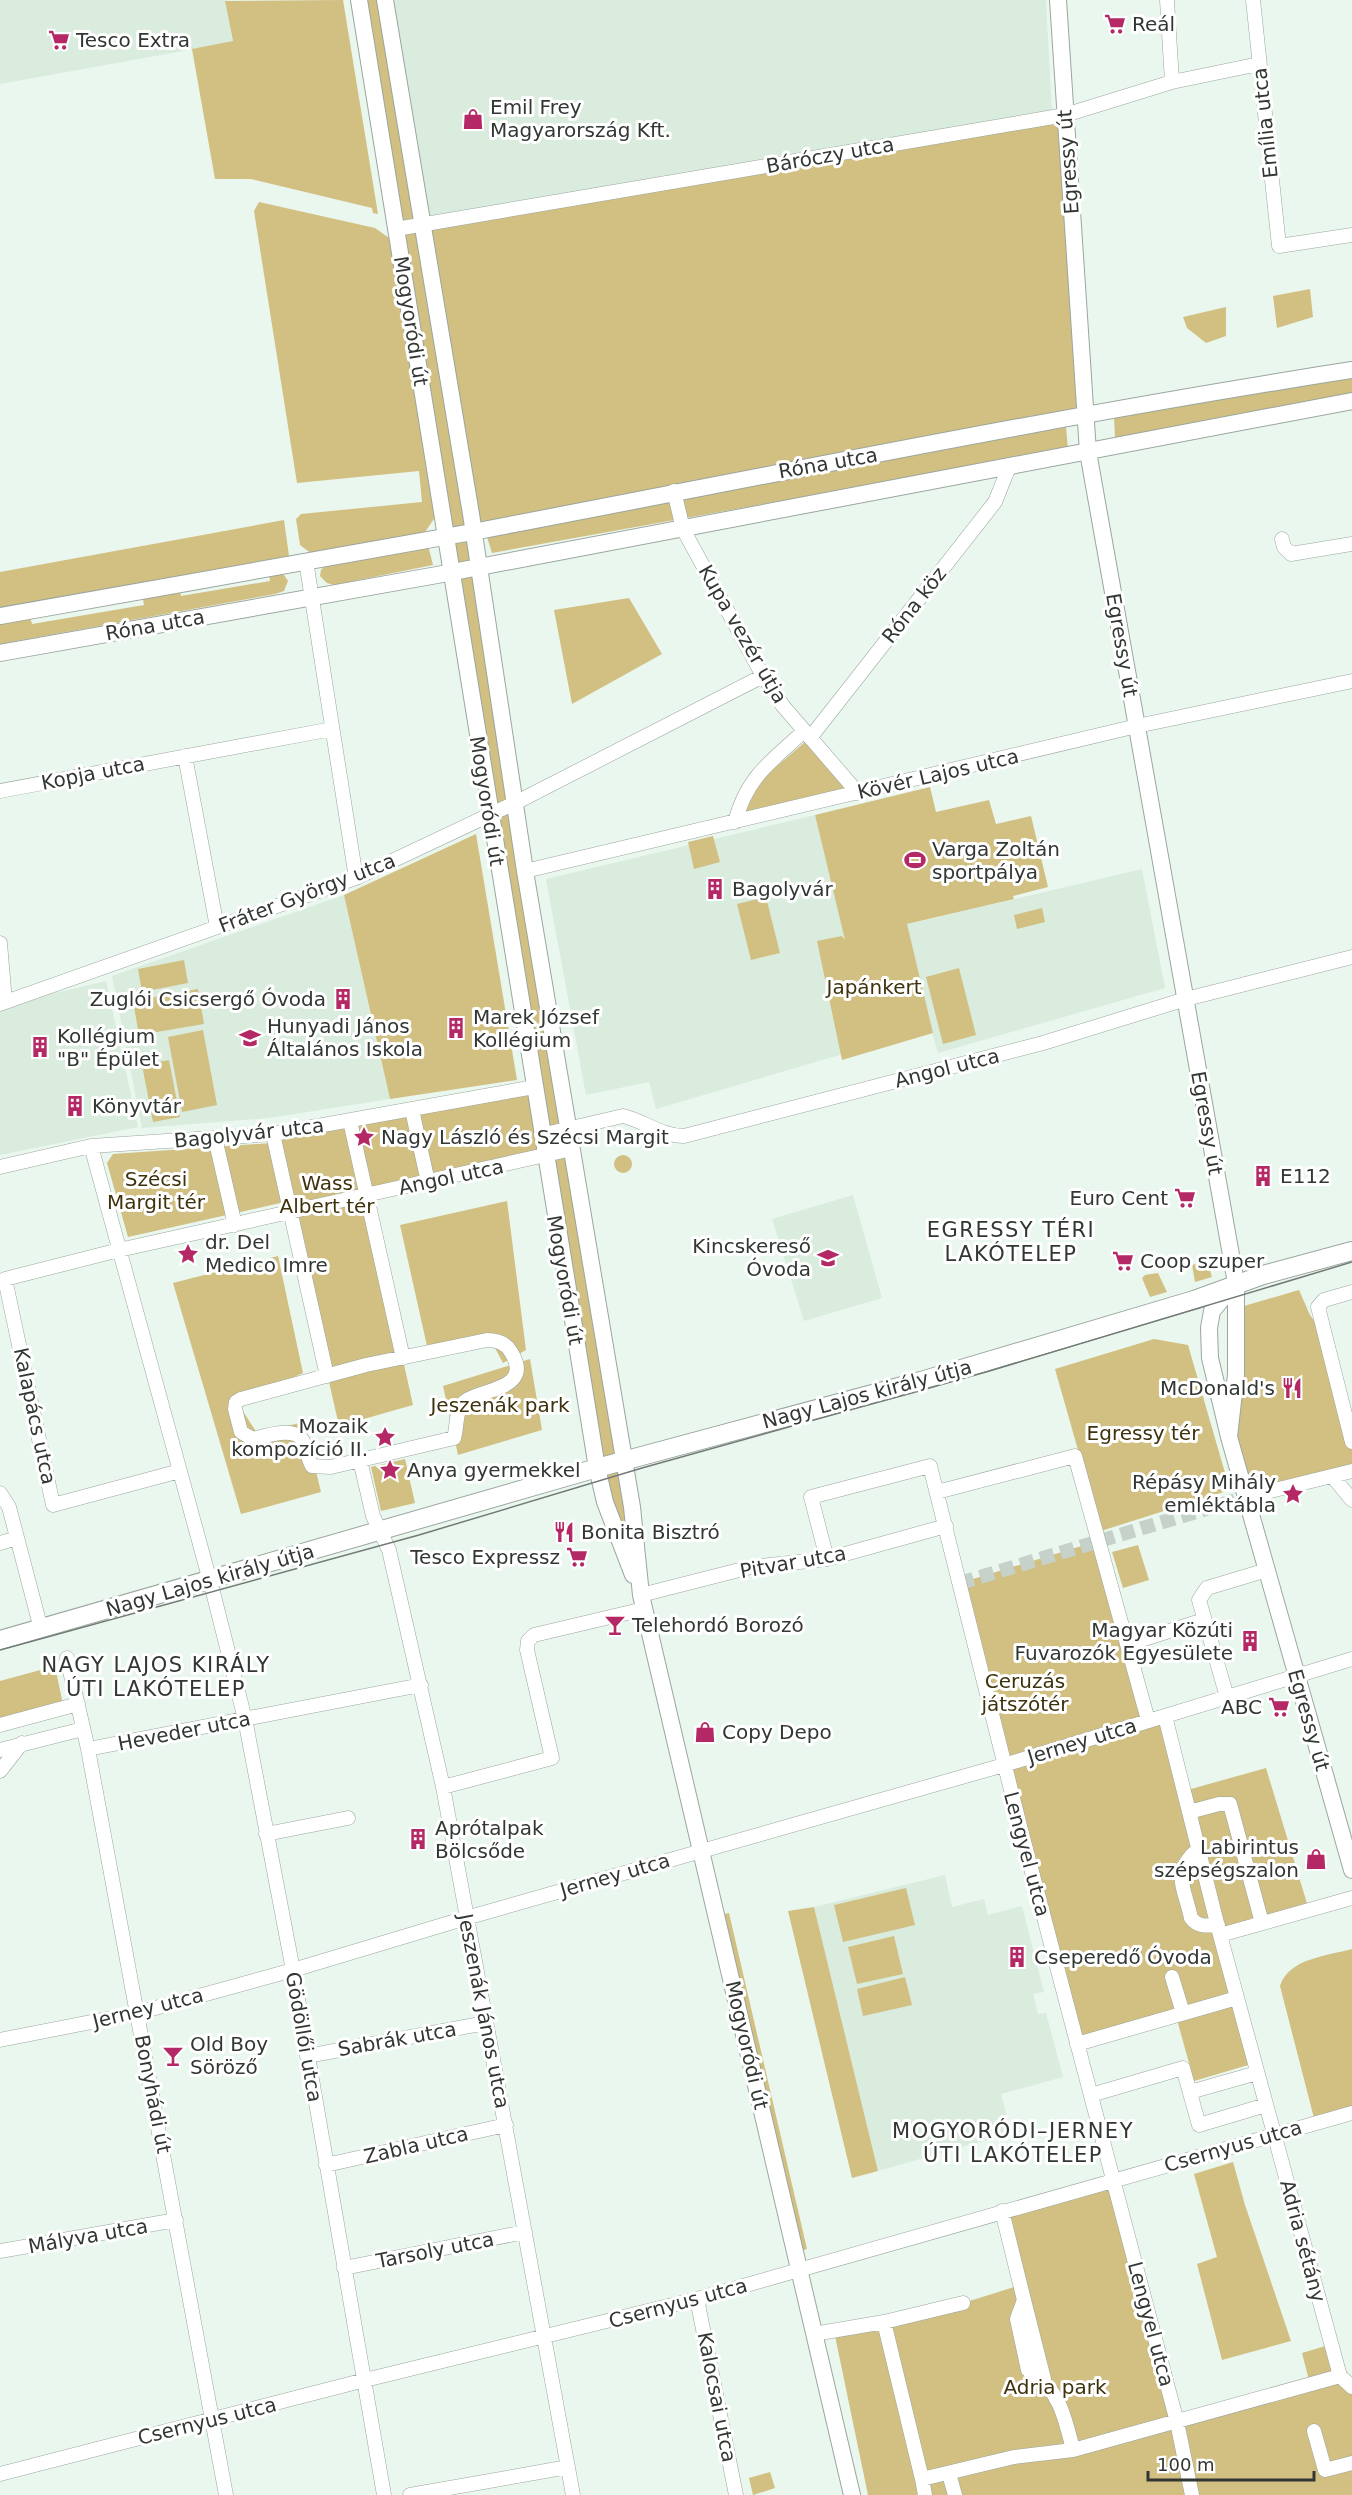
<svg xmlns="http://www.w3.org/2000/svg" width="1352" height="2495" font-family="'DejaVu Sans',sans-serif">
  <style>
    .built { fill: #d9ecde }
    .green { fill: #d2bf82 }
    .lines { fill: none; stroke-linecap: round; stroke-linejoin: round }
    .minor-tunnel { stroke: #c5d1c9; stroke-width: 14; stroke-dasharray: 14 7; stroke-linecap: butt }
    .minor-casing { stroke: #9aa69e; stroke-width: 15 }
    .tertiary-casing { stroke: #9aa69e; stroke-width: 18 }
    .secondary-casing { stroke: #9aa69e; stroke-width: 20 }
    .minor { stroke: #fff; stroke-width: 14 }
    .tertiary { stroke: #fff; stroke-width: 16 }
    .secondary { stroke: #fff; stroke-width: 18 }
    .tram { stroke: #727a74; stroke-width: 1.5 }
    .labels { text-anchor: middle; stroke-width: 6; stroke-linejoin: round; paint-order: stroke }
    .poi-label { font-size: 20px; fill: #323733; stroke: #fff; text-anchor: start }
    .street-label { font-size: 20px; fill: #323733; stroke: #fff }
    .park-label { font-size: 20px; fill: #3e320c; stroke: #fff }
    .neighbourhood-label { font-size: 21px; letter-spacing: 1.5px; fill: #323733; stroke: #fff }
  </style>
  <rect width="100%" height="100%" fill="#eaf7ee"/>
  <path class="built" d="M0,0H230L225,1L233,42L0,84Z
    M388,0H1046L1052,114L423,222Z
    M815,815L845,939L1142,869L1165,988L938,1053L931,1028L656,1109L649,1082L586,1095L546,879Z
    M344,895L390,1099L269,1118L142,1128L112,976Z
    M106,981L138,1127L0,1155V1006Z
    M853,1195L882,1298L804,1321L772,1219Z
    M945,1875L952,1907L984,1899L988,1915L1022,1906L1044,1992L1033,1994L1038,2014L1046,2013L1063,2077L1001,2094L1011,2133L878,2171L814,1907Z"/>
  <path class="green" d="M343,0L378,214L373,213L372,208L251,179H215L192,49L233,41L225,1Z
    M359,0H385L423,224L1065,115L1085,416L474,532L641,1595L605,1502Z
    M259,202L375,228L389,238L436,516L425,532L312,554L300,545L296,519L301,514L422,502L419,471L297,483L254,211Z
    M1310,289L1313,317L1277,328L1273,296Z
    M1226,307V336L1206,343L1187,328L1183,317Z
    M1352,374V395L1115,439L1114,417Z
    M1066,427L1068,449L492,553L486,534Z
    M284,520L289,556L0,608V572Z
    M428,545L433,565L334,585L327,583L320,576L321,570L328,562Z
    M277,572L284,575L288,581L284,591L275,594L0,644V618L29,612L32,624L144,605L142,593L179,586L181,596L270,581L269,574Z
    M629,598L662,654L572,704L554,610Z
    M805,742L846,789L742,816L756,784Z
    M930,787L936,812L989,800L996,824L1031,816L1048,887L1013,896L1014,899L907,924L933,1033L842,1060L817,941L842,936L845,940L815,815Z
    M476,834L517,1080L390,1099L344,895Z
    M713,836L720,862L694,869L688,842Z
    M766,897L780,953L751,960L737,904Z
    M1042,908L1045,922L1017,929L1014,915Z
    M184,960L188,983L142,992L138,969Z
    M959,968L976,1035L943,1044L926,977Z
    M198,989L204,1024L139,1035L133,1001Z
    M203,1030L217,1105L182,1112L168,1037Z
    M169,1060L180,1117L153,1122L142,1065Z
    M529,1092L540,1154L369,1192L354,1122Z
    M350,1121L413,1405L339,1426L273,1134Z
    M272,1143L285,1202L128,1237L107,1163L113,1154Z
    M614 1164a9 9 0 1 1 18 0a9 9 0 1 1-18 0Z
    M507,1201L526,1350L503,1363L487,1333L427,1346L400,1225Z
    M278,1256L303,1373L237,1402L257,1433L304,1422L321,1492L241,1514L173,1283Z
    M1207,1261L1212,1277L1195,1282L1192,1265Z
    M1158,1273L1167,1292L1150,1297L1142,1278L1145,1275Z
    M1299,1290L1310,1315L1323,1334L1352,1442V1471L1254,1500L1236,1431L1244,1306Z
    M1154,1339L1188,1345L1230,1490L1101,1531L1055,1369Z
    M530,1359L542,1430L458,1455L443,1386Z
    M405,1459L415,1503L381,1511L371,1467Z
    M1098,1541L1148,1720L1165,1716L1184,1791L1266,1768L1309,1910L1221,1935L1255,2063L1194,2081L1176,2016L1077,2044L960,1583Z
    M1138,1545L1149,1580L1123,1588L1112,1552Z
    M55,1666L65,1714L0,1730V1681Z
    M906,1888L915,1925L843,1942L834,1905Z
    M814,1907L878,2171L852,2178L788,1911Z
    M729,1913L807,2249L798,2252L719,1915Z
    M894,1936L903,1974L857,1984L848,1947Z
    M1352,1949V2113L1315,2122L1280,1986C1289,1958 1327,1956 1352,1949Z
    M905,1977L912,2005L863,2016L857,1989Z
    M1233,2162L1245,2205L1291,2341L1222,2360L1197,2264L1217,2257L1194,2174Z
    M1113,2180L1177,2421L1310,2384L1302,2353L1332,2344L1352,2387V2495H868L834,2331C897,2320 959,2306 1020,2285L1002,2211Z
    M770,2472L775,2488L753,2495L749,2478Z"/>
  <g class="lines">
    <path class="minor-tunnel" d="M960,1583L1246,1497"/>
    <defs>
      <path id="minor" d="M1167,0L1172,82
        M1253,0L1279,246L1352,235
        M396,229L1065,115L1172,82L1259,64
        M674,491L683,529L763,676L783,706L858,793
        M1282,539L1284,547L1291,554L1352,544
        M306,561L356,878
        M810,738L995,502L1009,467
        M185,756L217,927
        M0,791L332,729
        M735,822C747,776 771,762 804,731
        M525,871L1137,726L1352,681
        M0,943L5,1002
        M0,1004L356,878L515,803L763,676
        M412,1110L428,1182
        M350,1121L403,1358
        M273,1134L327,1376
        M541,1135L623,1116C645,1121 660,1136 684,1136L1043,1043L1186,999L1352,957
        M215,1138L235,1225
        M91,1146L213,1592L245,1719L293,1970L384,2495
        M0,1167L91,1146L273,1134L534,1087
        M1352,1292L1324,1300L1318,1307L1352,1442
        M487,1340C497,1340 506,1343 511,1352C534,1389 483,1389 467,1400C454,1408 458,1426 454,1438L331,1467L312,1466C307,1458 307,1445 301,1438C291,1427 265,1436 253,1439L241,1432L235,1409L236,1402L241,1399L366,1365Z
        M360,1460L373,1516L389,1550L443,1787L573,2495
        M180,1471L53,1505L5,1279L119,1250L572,1149
        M1333,1477L1352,1500
        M937,1492L1075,1456L1148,1720
        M0,1493L9,1507L41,1629
        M1246,1497L1352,1471
        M0,1543L17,1538
        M827,1559L811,1497L930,1466L1022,1834L1177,2422L1192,2495
        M641,1595L751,1567L827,1559L946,1526
        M1128,1644L1204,1620
        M67,1658L88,1749L226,2495
        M1227,1697L1199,1600L1207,1588L1267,1570
        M1165,1716L1220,1935L1340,2376L1352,2387
        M0,1725L78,1704
        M88,1749L421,1685
        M0,1750L83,1729
        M0,1771L22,1743
        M443,1787L552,1758L527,1650L528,1641L534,1635L644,1609
        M1189,1812L1219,1804H1230L1262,1923
        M266,1834L348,1818
        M1198,1849C1171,1872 1184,1886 1191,1918C1198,1927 1206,1926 1218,1925
        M1220,1935L1352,1898
        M1172,1977L1183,2013
        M0,2040L137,2013L293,1970L466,1918L1004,1765L1352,1659
        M1077,2044L1237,1998
        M307,2056L486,2023
        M1190,2092L1257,2073
        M1091,2095L1183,2068L1199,2125L1266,2105
        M326,2165L506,2125
        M1002,2211L1024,2300L1017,2319L1028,2370C1059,2388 1065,2417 1073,2450
        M0,2251L176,2220
        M344,2268L525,2232
        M697,2299L736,2495
        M1024,2300L1044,2379
        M884,2322L922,2479L1014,2457L1073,2450L1340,2376
        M814,2334L884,2322L963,2303
        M1314,2431L1325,2470L1352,2463
        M0,2474L365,2380L697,2299L1352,2113
        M949,2474L955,2495
        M922,2479L925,2495
        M410,2495L568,2467"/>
      <path id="tertiary" d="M359,0L597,1468L605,1502L633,1575
        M385,0L471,514L525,871L632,1507L641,1595L852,2495
        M1058,0L1088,452L1236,1283V1374L1229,1437
        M0,616C161,587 322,560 483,530C772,475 1061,415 1352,370
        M0,653L437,575L1352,401
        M1233,1286L1212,1311L1209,1328L1210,1358L1229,1437L1352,1870"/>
      <path id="secondary" d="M0,1640L597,1468L921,1381L1194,1300L1263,1275L1352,1251"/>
    </defs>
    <use href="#minor" class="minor-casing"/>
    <use href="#tertiary" class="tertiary-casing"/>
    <use href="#secondary" class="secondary-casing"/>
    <use href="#minor" class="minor"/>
    <use href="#tertiary" class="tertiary"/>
    <use href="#secondary" class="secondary"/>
    <path class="tram" d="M0,1650L419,1535L642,1468L986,1372L1352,1262"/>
  </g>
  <defs>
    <symbol id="supermarket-bare" viewBox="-9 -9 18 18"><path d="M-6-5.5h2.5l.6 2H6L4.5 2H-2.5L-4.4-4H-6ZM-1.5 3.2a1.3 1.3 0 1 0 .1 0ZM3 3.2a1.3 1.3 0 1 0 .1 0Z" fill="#b42965" stroke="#fff" stroke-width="2.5" paint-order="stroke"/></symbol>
    <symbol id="shop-bare" viewBox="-9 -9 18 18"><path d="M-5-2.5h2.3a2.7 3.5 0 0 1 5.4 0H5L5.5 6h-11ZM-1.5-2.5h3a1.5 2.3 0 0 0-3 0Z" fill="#b42965" stroke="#fff" stroke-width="2.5" paint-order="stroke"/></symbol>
    <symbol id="stadium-bare" viewBox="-9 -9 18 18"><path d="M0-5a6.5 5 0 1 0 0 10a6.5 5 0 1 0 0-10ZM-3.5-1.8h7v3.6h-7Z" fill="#b42965" stroke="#fff" stroke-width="2.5" paint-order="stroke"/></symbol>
    <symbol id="building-bare" viewBox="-9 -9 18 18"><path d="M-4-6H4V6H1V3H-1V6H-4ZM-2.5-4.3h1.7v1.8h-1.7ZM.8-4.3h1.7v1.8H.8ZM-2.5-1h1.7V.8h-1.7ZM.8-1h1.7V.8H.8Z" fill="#b42965" stroke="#fff" stroke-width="2.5" paint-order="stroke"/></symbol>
    <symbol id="school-bare" viewBox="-9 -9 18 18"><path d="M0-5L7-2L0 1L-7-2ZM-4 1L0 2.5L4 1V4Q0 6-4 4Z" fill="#b42965" stroke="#fff" stroke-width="2.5" paint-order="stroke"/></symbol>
    <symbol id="sight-bare" viewBox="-9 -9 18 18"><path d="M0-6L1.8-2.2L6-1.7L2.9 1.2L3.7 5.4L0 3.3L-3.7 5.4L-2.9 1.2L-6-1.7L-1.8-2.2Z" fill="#b42965" stroke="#fff" stroke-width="2.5" paint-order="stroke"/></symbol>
    <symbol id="restaurant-bare" viewBox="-9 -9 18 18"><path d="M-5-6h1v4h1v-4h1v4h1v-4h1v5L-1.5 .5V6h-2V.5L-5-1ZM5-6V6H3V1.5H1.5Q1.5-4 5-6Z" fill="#b42965" stroke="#fff" stroke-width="2.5" paint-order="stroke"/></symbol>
    <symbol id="bar-bare" viewBox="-9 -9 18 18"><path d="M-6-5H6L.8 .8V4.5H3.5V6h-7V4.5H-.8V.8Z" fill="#b42965" stroke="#fff" stroke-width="2.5" paint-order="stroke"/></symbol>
  </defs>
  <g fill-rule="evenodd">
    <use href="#supermarket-bare" x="1100" y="9" width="30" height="30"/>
    <use href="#supermarket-bare" x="44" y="25" width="30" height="30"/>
    <use href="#shop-bare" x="458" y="104" width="30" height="30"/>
    <use href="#stadium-bare" x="900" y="845" width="30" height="30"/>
    <use href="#building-bare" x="700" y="874" width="30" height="30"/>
    <use href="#building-bare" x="328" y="984" width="30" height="30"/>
    <use href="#building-bare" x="441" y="1013" width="30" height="30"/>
    <use href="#school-bare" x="235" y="1023" width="30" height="30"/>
    <use href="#building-bare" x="25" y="1032" width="30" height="30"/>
    <use href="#building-bare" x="60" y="1091" width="30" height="30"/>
    <use href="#sight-bare" x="349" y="1122" width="30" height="30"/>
    <use href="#building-bare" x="1248" y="1161" width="30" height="30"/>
    <use href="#supermarket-bare" x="1170" y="1183" width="30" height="30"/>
    <use href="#sight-bare" x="173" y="1239" width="30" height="30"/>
    <use href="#school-bare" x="813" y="1243" width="30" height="30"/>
    <use href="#supermarket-bare" x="1108" y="1246" width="30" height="30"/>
    <use href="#restaurant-bare" x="1277" y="1373" width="30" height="30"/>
    <use href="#sight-bare" x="370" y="1422" width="30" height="30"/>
    <use href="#sight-bare" x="375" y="1455" width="30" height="30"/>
    <use href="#sight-bare" x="1278" y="1479" width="30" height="30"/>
    <use href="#restaurant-bare" x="549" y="1517" width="30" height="30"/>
    <use href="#supermarket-bare" x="562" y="1542" width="30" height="30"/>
    <use href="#bar-bare" x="600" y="1610" width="30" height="30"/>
    <use href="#building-bare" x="1235" y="1626" width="30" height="30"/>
    <use href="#supermarket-bare" x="1264" y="1692" width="30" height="30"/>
    <use href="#shop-bare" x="690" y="1717" width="30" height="30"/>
    <use href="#building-bare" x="403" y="1824" width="30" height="30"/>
    <use href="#shop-bare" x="1301" y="1844" width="30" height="30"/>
    <use href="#building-bare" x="1002" y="1942" width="30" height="30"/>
    <use href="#bar-bare" x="158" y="2041" width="30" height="30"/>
  </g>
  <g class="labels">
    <g class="poi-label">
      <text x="1132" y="31">Reál</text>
      <text x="76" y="47">Tesco Extra</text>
      <text x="490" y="114">Emil Frey<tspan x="490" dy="23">Magyarország Kft.</tspan></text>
      <text x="932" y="856">Varga Zoltán<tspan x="932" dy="23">sportpálya</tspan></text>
      <text x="732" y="896">Bagolyvár</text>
      <text x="326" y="1006" text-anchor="end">Zuglói Csicsergő Óvoda</text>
      <text x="473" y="1024">Marek József<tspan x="473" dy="23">Kollégium</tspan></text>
      <text x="267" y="1033">Hunyadi János<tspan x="267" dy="23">Általános Iskola</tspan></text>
      <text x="57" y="1043">Kollégium<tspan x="57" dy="23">"B" Épület</tspan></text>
      <text x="92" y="1113">Könyvtár</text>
      <text x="381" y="1144">Nagy László és Szécsi Margit</text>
      <text x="1280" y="1183">E112</text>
      <text x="1168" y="1205" text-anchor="end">Euro Cent</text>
      <text x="205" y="1249">dr. Del<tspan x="205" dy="23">Medico Imre</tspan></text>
      <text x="811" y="1253" text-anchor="end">Kincskereső<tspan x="811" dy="23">Óvoda</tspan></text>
      <text x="1140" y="1268">Coop szuper</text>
      <text x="1275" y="1395" text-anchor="end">McDonald's</text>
      <text x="368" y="1433" text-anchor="end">Mozaik<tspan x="368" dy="23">kompozíció II.</tspan></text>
      <text x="407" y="1477">Anya gyermekkel</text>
      <text x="1276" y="1489" text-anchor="end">Répásy Mihály<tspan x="1276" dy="23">emléktábla</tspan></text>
      <text x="581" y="1539">Bonita Bisztró</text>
      <text x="560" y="1564" text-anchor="end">Tesco Expressz</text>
      <text x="632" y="1632">Telehordó Borozó</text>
      <text x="1233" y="1637" text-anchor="end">Magyar Közúti<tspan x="1233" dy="23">Fuvarozók Egyesülete</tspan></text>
      <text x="1262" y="1714" text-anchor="end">ABC</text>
      <text x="722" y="1739">Copy Depo</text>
      <text x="435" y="1835">Aprótalpak<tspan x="435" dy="23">Bölcsőde</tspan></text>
      <text x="1299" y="1854" text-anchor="end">Labirintus<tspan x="1299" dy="23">szépségszalon</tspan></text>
      <text x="1034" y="1964">Cseperedő Óvoda</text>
      <text x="190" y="2051">Old Boy<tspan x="190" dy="23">Söröző</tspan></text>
    </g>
    <g class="street-label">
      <text transform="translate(1265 123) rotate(-96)" y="7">Emília utca</text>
      <text transform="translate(830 155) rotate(-10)" y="7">Báróczy utca</text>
      <text transform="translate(1068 162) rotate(-94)" y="7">Egressy út</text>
      <text transform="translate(411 321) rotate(81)" y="7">Mogyoródi út</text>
      <text transform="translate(828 463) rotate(-10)" y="7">Róna utca</text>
      <text transform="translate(914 605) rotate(-52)" y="7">Róna köz</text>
      <text transform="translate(155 625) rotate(-10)" y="7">Róna utca</text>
      <text transform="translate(743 634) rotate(60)" y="7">Kupa vezér útja</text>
      <text transform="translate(1122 645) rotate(80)" y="7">Egressy út</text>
      <text transform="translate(93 773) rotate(-11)" y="7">Kopja utca</text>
      <text transform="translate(938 774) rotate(-13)" y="7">Kövér Lajos utca</text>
      <text transform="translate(487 801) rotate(81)" y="7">Mogyoródi út</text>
      <text transform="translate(307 893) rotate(-21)" y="7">Fráter György utca</text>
      <text transform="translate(947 1068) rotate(-14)" y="7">Angol utca</text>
      <text transform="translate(1207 1123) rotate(80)" y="7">Egressy út</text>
      <text transform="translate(249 1133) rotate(-6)" y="7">Bagolyvár utca</text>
      <text transform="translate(451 1177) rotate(-12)" y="7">Angol utca</text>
      <text transform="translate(565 1280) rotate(80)" y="7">Mogyoródi út</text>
      <text transform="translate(867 1394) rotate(-15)" y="7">Nagy Lajos király útja</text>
      <text transform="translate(35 1416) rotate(78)" y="7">Kalapács utca</text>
      <text transform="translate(793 1562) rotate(-10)" y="7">Pitvar utca</text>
      <text transform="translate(210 1580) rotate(-16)" y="7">Nagy Lajos király útja</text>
      <text transform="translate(1309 1720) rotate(74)" y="7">Egressy út</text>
      <text transform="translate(184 1731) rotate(-11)" y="7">Heveder utca</text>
      <text transform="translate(1082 1741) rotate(-17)" y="7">Jerney utca</text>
      <text transform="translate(1027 1854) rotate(75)" y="7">Lengyel utca</text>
      <text transform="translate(615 1875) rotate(-16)" y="7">Jerney utca</text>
      <text transform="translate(148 2008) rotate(-14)" y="7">Jerney utca</text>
      <text transform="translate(484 2011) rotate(79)" y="7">Jeszenák János utca</text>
      <text transform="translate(304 2037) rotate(80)" y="7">Gödöllői utca</text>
      <text transform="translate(397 2039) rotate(-10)" y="7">Sabrák utca</text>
      <text transform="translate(747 2045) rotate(77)" y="7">Mogyoródi út</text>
      <text transform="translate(153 2094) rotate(79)" y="7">Bonyhádi út</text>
      <text transform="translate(416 2145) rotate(-13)" y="7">Zabla utca</text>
      <text transform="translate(1233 2146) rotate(-16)" y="7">Csernyus utca</text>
      <text transform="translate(88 2236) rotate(-10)" y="7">Mályva utca</text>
      <text transform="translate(1303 2241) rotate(75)" y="7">Adria sétány</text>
      <text transform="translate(435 2250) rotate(-11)" y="7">Tarsoly utca</text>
      <text transform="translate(678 2303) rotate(-15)" y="7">Csernyus utca</text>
      <text transform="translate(1151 2324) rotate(75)" y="7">Lengyel utca</text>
      <text transform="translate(717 2397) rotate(79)" y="7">Kalocsai utca</text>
      <text transform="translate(207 2421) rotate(-14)" y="7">Csernyus utca</text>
    </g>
    <g class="park-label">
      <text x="874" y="994">Japánkert</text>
      <text x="156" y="1186">Szécsi<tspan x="156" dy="23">Margit tér</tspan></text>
      <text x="327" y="1190">Wass<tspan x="327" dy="23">Albert tér</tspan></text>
      <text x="500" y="1412">Jeszenák park</text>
      <text x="1143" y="1440">Egressy tér</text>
      <text x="1025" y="1688">Ceruzás<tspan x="1025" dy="23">játszótér</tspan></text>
      <text x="1055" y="2394">Adria park</text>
    </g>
    <g class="neighbourhood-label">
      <text x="1011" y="1237">EGRESSY TÉRI<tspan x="1011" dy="24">LAKÓTELEP</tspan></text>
      <text x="156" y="1672">NAGY LAJOS KIRÁLY<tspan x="156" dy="24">ÚTI LAKÓTELEP</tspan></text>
      <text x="1013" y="2138">MOGYORÓDI–JERNEY<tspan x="1013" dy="24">ÚTI LAKÓTELEP</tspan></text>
    </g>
  </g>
  <path d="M1148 2471v9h166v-9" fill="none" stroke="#323733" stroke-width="3"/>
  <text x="1157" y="2471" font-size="18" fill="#323733" stroke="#ffffff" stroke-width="4.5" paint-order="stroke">100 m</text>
</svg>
